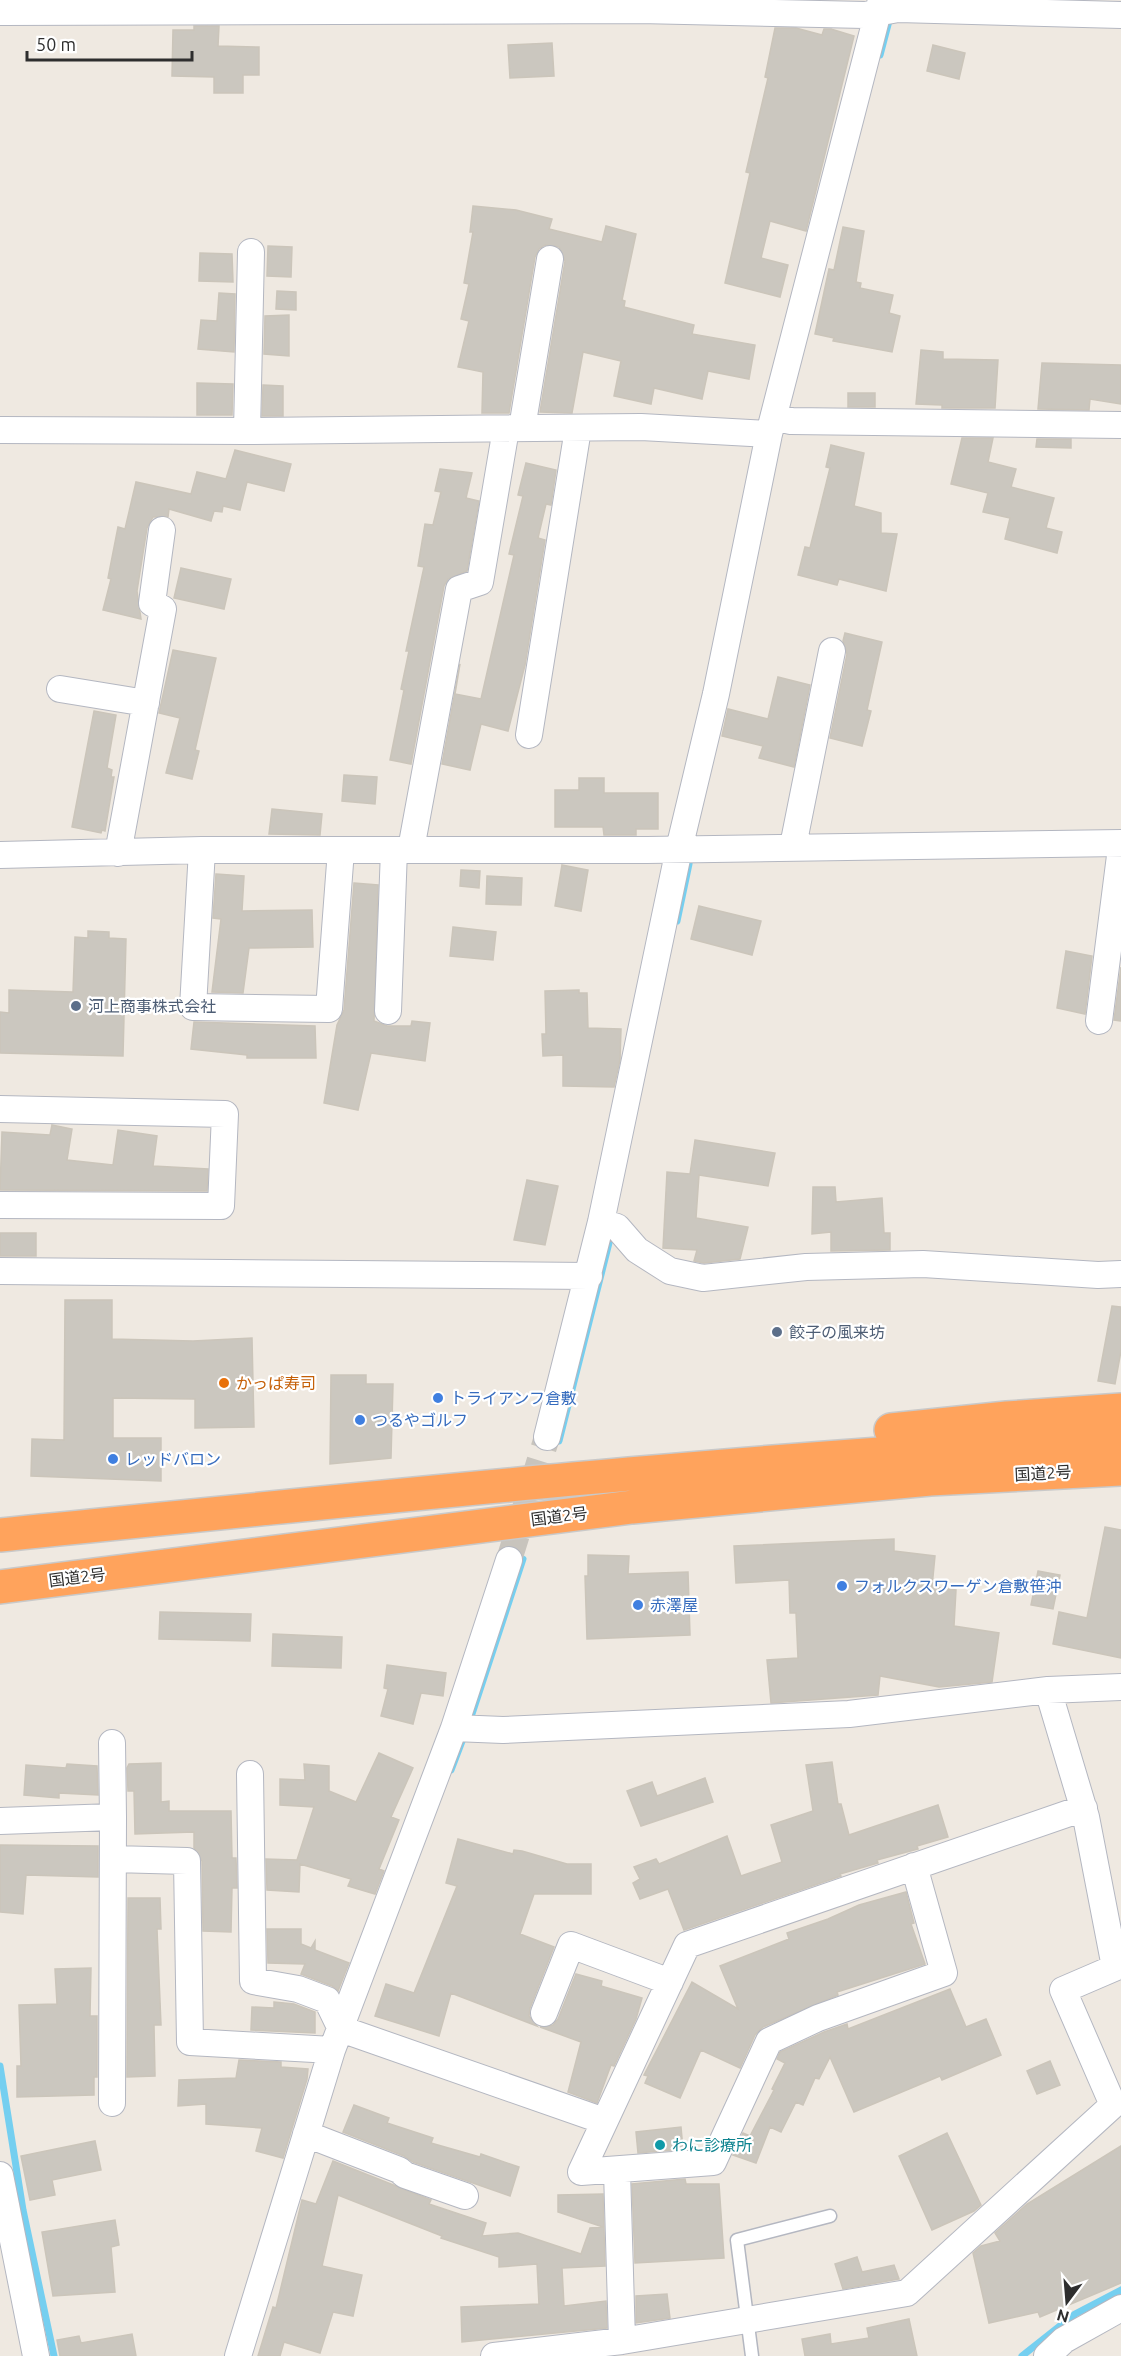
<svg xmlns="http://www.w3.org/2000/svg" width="1121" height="2356" font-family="Ubuntu,'Noto Sans JP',sans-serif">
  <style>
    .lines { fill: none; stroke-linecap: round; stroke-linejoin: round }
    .stream { stroke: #75cff0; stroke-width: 7 }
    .building { fill: #cbc7bf; stroke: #cbc5ba; stroke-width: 1.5 }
    .street-tunnel { stroke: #c8c4bd; stroke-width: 26; stroke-dasharray: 26 13; stroke-linecap: butt }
    .lane-casing { stroke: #b4b7c1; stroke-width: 15 }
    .street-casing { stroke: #b4b7c1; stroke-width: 28 }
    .highway-casing { stroke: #c9c9c9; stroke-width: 36 }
    .lane { stroke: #fff; stroke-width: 12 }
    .street { stroke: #fff; stroke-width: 26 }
    .highway { stroke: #ffa35c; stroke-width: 33 }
    .service-dot { fill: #5c6f8a; stroke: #fff; stroke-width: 2 }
    .food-dot { fill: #e8710a; stroke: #fff; stroke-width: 2 }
    .shop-dot { fill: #3f7fe0; stroke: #fff; stroke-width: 2 }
    .culture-dot { fill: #0f9aa8; stroke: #fff; stroke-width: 2 }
    .labels { text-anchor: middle; stroke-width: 4.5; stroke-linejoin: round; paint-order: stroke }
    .service-label { font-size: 16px; fill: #4e5e75; stroke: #fff; text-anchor: start }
    .food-label { font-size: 16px; fill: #c56008; stroke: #fff; text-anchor: start }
    .shop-label { font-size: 16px; fill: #366cbe; stroke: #fff; text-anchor: start }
    .street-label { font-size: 16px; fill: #2e2e2e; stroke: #fff }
    .culture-label { font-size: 16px; fill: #0d838f; stroke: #fff; text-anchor: start }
  </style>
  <rect width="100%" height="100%" fill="#efe9e1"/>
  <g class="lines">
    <path class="stream" d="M880,55L890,17
      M677,921L689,864
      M559,1441L612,1231
      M469,1723L523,1559
      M451,1770L464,1736
      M0,2066L23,2210L54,2356
      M1022,2356L1075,2314L1121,2290"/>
  </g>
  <path class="building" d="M194,26H219L218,46L259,47V75H243V93H214V77L172,76L173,30H194Z
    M775,28H796L822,35L824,29H831L854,36L806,231L770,221L761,258L788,265L780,297L725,283L750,173L746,172L768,78L765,77Z
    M552,43L554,76L510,78L508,45Z
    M933,45L965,53L959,79L927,71Z
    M473,206L516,210L552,219L549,229L602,242L606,226L636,234L622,300L625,301L624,307L694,325L692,334L755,345L749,379L708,371L702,399L654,388L651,404L614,396L621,361L583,352L572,413L540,412L565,261L559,247L545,245L539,249L535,257L509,413H482L483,372L458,367L469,321L461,319L469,284L464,283L473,232H470Z
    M843,227L864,231L856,282L861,283L860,288L893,295L889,313L900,316L892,352L833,341L834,338L815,334L829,269L834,270Z
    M268,246L292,247L291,277L267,276Z
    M200,253L232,254L233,282L199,281Z
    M277,291L296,292V310L276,309Z
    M219,293L235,294L234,352L198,349L201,320L217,321Z
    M289,315V356L264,354L265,316Z
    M921,350L943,352V359L998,360L995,408H942V405L916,404Z
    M1042,363L1121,365V404L1090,399L1089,410L1038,409Z
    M197,383L233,384L232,415H197Z
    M263,385L283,386V416H262Z
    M848,393H875V407H848Z
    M962,438H993L988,462L1016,469L1011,487L1054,498L1046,528L1062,532L1057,553L1005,539L1010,518L983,512L988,493L951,484Z
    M1037,439H1071V448L1036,447Z
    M831,445L864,453L854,506L881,513V533L897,534L886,591L839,579L837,585L798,575L805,547L810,548L830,468L826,467Z
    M235,450L291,464L284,491L247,482L240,510L223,506L222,512L214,511L211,521L169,509L168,517H153L147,528L137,591L141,619L103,610L111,579L108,578L118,527L125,529L136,482L191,494L197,472L226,479Z
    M526,463L556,470L551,505L546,504L538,538L545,540L525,665L508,731L481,724L470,770L442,764L460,664L455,694L481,699L514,555L509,554L523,496L518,495Z
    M440,469L472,473L466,498L479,501L467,571L448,579L444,586L411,764L390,760L404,690L401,689L409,651H406L424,567L418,566L425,524L433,525L441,492L435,491Z
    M181,568L231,579L224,609L174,598Z
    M845,633L882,642L867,710L871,711L862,746L830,738L847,654L843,641Z
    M173,650L216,658L195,750L199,751L192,779L166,773L180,718L159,713Z
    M778,677L810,685L794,767L759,758L763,746L722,736L728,709L768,719Z
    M94,711L116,715L107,768L112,770L111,777H114L105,831L102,830L101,833L72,827Z
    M344,775L377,777L375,804L342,801Z
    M579,778H604V793H658V829H636V835H604L603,827H555V790H579Z
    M272,809L322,814L320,835L269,834Z
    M562,865L588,870L581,911L555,906Z
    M461,870L480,871L479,888L460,886Z
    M216,874L244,876L242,911L312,910L313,947L249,948L243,993L212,992L221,919L213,918Z
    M487,876L522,878L521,905L486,904Z
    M354,883L378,885L374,1021L387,1026H411L412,1021L430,1023L425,1061L371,1053L358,1110L324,1103L337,1025L344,1010Z
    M699,906L761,921L752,955L691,939Z
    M453,927L496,932L493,960L450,956Z
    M88,931L109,932V938L126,939L123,1056L0,1053V1012L9,1013V990L73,992L75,937L88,938Z
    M1066,951L1092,956L1085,1014L1057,1008Z
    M1121,967V1021L1114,1020Z
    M579,990V993H587L588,1028L621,1029L620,1060L614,1087L563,1086V1055L543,1056L542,1034H546L545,991Z
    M194,1022L315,1026L316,1058H247V1055L191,1049Z
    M52,1125L72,1129L67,1160L113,1165L118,1130L157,1136L153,1166L208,1169L207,1191L0,1190L2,1132L50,1135Z
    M695,1140L775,1153L768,1186L699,1175L696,1218L748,1227L740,1259L704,1263L694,1261L697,1250L663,1248L667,1172L690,1174Z
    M527,1180L558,1186L545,1245L514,1240Z
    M813,1187H835L836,1202L882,1198L884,1233H890V1250L831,1251V1232L812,1234Z
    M0,1233H36V1256H0Z
    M65,1300H112V1339L193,1341L252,1338L254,1427L195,1428V1399L113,1398V1438H161V1481L31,1476L32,1439L64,1440Z
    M1112,1306L1121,1307V1351L1115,1384L1098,1381Z
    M331,1375H366V1384H393L391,1458L330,1464Z
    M1105,1527L1121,1530V1658L1053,1644L1059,1612L1087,1618Z
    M894,1539V1551L935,1556L932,1587L956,1590L954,1626L999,1633L992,1682L939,1687L880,1676L878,1695L771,1703L767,1660L798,1658L796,1613H790L789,1580L736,1583L734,1546Z
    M588,1555L629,1556L628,1574L688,1572L690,1635L587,1639L585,1576H588Z
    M1038,1571L1060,1575L1053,1609L1031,1605Z
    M160,1612L251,1614L250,1641L159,1639Z
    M273,1634L342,1637L341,1668L272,1666Z
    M387,1665L446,1673L443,1696L421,1693L413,1724L381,1716L388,1689L384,1688Z
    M379,1753L413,1768L391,1817L399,1820L379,1869L384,1871L375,1894L348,1886L351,1879L300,1864L299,1892L267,1890L266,1859L297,1860L314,1807L280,1805V1779L305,1780L304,1764L329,1766V1791L356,1802Z
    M832,1762L838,1804H841L849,1835L938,1805L948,1837L917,1846L918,1849L877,1860L878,1863L840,1874L841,1876L684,1930L668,1889L640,1899L633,1883L640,1879L634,1867L656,1859L659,1864L727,1836L741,1876L782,1862L771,1825L813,1811L806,1765Z
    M161,1763V1802L169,1801V1811H231L232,1858H236L237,1888H232L231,1932L203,1931L202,1861L194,1848V1832L135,1834L134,1791H128L127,1768L129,1764Z
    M67,1764L97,1766L98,1795L59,1793V1798L24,1795L26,1765L66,1768Z
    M705,1778L713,1802L641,1826L627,1791L652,1782L657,1796Z
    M458,1839L513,1854L514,1850L522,1851L567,1864H591V1894H534L520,1934L554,1947L530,2008L529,2016L537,2026L451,1993L439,2036L375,2016L386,1984L414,1993L457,1886L446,1883Z
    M0,1845L98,1846V1877L26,1875L23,1914L0,1912Z
    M906,1892L914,1923L911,1924L925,1964L837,1992L838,1995L763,2027L755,2035L740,2068L701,2050L680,2098L645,2083L648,2076L644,2075L692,1982L738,2009L720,1966L789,1939L787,1933L828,1919L859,1905Z
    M128,1898H160L161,1929H157L161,2025H154L155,2076L127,2077Z
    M267,1929H301V1944L311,1948L315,1941V1950L349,1963L338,1991L332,1986L301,1974L305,1964L268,1963Z
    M91,1968L90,2016H97V2077H94V2095L17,2097V2066H21L19,2005L57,2004L55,1969Z
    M576,1974L602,1981L601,1986L642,1998L636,2019L614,2066L611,2065L597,2103L568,2092L581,2042L540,2027L553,2025L558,2019Z
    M950,1989L966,2027L986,2019L1001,2055L942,2080L940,2076L854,2112L830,2057L819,2079L815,2078L803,2105L796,2102L781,2132L770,2127L756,2163L733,2155L743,2133L750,2136L774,2090L772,2089L785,2063L777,2059L780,2052L824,2032L847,2024L848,2029Z
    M274,2002L294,2004L315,2012V2033L251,2030L252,2007L274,2008Z
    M239,2060L281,2062V2067L308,2069L307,2079L283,2158L256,2151L262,2128L206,2124V2104L178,2106L179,2080L236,2078Z
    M1050,2061L1060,2085L1037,2094L1027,2071Z
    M354,2105L389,2118L387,2123L433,2138L431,2143L480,2157L481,2154L519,2167L510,2196L413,2162L404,2156L343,2132Z
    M681,2127L683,2149L638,2153L636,2132Z
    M947,2133L981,2205L974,2211L932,2230L899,2156Z
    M95,2141L101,2170L52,2180L55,2195L30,2200L21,2156Z
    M1121,2146V2283L1040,2317L1038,2312L989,2323L973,2253L981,2246L1000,2241L995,2233L1027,2204Z
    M333,2161L431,2200L429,2204L486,2223L482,2236L518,2233L581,2254L590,2228L603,2227L558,2212V2195L603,2194L605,2266L562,2268L564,2306L606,2301L607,2328L462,2342L461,2307L539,2304L537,2264L499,2267V2257L441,2238L442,2236L338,2195L322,2266L362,2275L353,2316L333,2312L320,2353L284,2342L280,2356H258L273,2307L276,2308L302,2200L316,2204Z
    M685,2179L686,2184H719L724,2258L635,2263L632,2184Z
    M115,2220L119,2245L111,2247L115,2292L53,2296L42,2232Z
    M857,2257L862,2272L894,2265L899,2279L843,2289L835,2264Z
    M667,2294L670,2318L636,2323V2296Z
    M909,2319L917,2356H805L802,2339L830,2334L831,2344L869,2338L867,2328Z
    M132,2334L136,2356H60L57,2340L79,2336L81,2343Z"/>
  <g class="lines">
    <path class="street-tunnel" d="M509,1560L547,1437"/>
    <defs>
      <path id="lane" d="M752,2356L737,2240L830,2216"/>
      <path id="street" d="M0,12L639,10L865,15L898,9L1121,15
        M774,417L791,421L1121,425
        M522,428L550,259
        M0,430L247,431L641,427L769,434
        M247,431L251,252
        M60,689L146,703
        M529,735L578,429
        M793,846L832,651
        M411,849L459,589L480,582L506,429
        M202,850L193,1007L329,1009L341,850
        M118,853L163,609L152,603L162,530
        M0,855L202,850H647L1121,843
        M388,1011L394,850
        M1099,1021L1121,848
        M0,1109L225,1114L221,1206L0,1205
        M601,1222L617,1227L637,1250L670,1271L703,1278L806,1267L923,1264L1098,1275L1121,1274
        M0,1271L589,1276
        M547,1437L601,1222L679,849L716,694L769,434L881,0
        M1048,1690L1086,1817L1115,1967
        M454,1728L503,1730L849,1714L1048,1690L1121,1687
        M112,1743L113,1817
        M250,1774L253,1981L298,1989L327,2000L341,2029L604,2121
        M0,1821L113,1817L112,2103
        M113,1859L187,1861L190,2042L332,2050
        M914,1866L944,1973L818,2018L769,2041L713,2162L581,2172L687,1945L1084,1808
        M544,2013L571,1945L670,1982
        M306,2134L399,2170L405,2175L465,2196
        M617,2171L622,2341
        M0,2175L36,2356
        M238,2356L332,2050L454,1728L509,1560
        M494,2356L622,2341L907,2293L1113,2105L1063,1990L1121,1965
        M1047,2356L1064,2340L1121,2308"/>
      <path id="highway" d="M891,1430L1007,1418L1121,1410
        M0,1535C373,1498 746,1458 1121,1439
        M0,1587L632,1507L930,1479L1121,1469"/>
    </defs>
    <use href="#lane" class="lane-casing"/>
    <use href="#street" class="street-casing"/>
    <use href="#highway" class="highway-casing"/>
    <use href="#lane" class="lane"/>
    <use href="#street" class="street"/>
    <use href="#highway" class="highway"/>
  </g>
  <g class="service-dot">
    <circle cx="76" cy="1006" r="6"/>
    <circle cx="777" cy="1332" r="6"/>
  </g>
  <circle class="food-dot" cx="224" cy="1383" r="6"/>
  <g class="shop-dot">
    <circle cx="438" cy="1398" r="6"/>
    <circle cx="360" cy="1420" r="6"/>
    <circle cx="113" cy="1459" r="6"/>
    <circle cx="842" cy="1586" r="6"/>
    <circle cx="638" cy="1605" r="6"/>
  </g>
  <circle class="culture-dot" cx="660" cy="2145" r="6"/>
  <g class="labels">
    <g class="service-label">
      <text x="88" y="1012">河上商事株式会社</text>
      <text x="789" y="1338">餃子の風来坊</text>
    </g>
    <g class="food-label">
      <text x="236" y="1389">かっぱ寿司</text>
    </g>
    <g class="shop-label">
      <text x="450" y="1404">トライアンフ倉敷</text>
      <text x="372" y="1426">つるやゴルフ</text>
      <text x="125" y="1465">レッドバロン</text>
      <text x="854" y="1592">フォルクスワーゲン倉敷笹沖</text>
      <text x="650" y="1611">赤澤屋</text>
    </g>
    <g class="street-label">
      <text transform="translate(1043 1473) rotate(-3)" y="6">国道2号</text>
      <text transform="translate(559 1516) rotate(-7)" y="6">国道2号</text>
      <text transform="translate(77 1577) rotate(-7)" y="6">国道2号</text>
    </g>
    <g class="culture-label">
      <text x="672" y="2151">わに診療所</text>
    </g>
  </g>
  <g transform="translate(1067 2302) rotate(196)" stroke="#ffffff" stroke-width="4.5" paint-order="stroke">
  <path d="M0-4.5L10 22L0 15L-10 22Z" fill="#2e2e2e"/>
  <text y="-9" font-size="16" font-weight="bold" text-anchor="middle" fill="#2e2e2e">N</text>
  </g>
  <path d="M27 51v9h165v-9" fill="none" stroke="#2e2e2e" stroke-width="3"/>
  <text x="36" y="51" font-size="18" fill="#2e2e2e" stroke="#ffffff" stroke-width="4.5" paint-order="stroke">50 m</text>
</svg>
